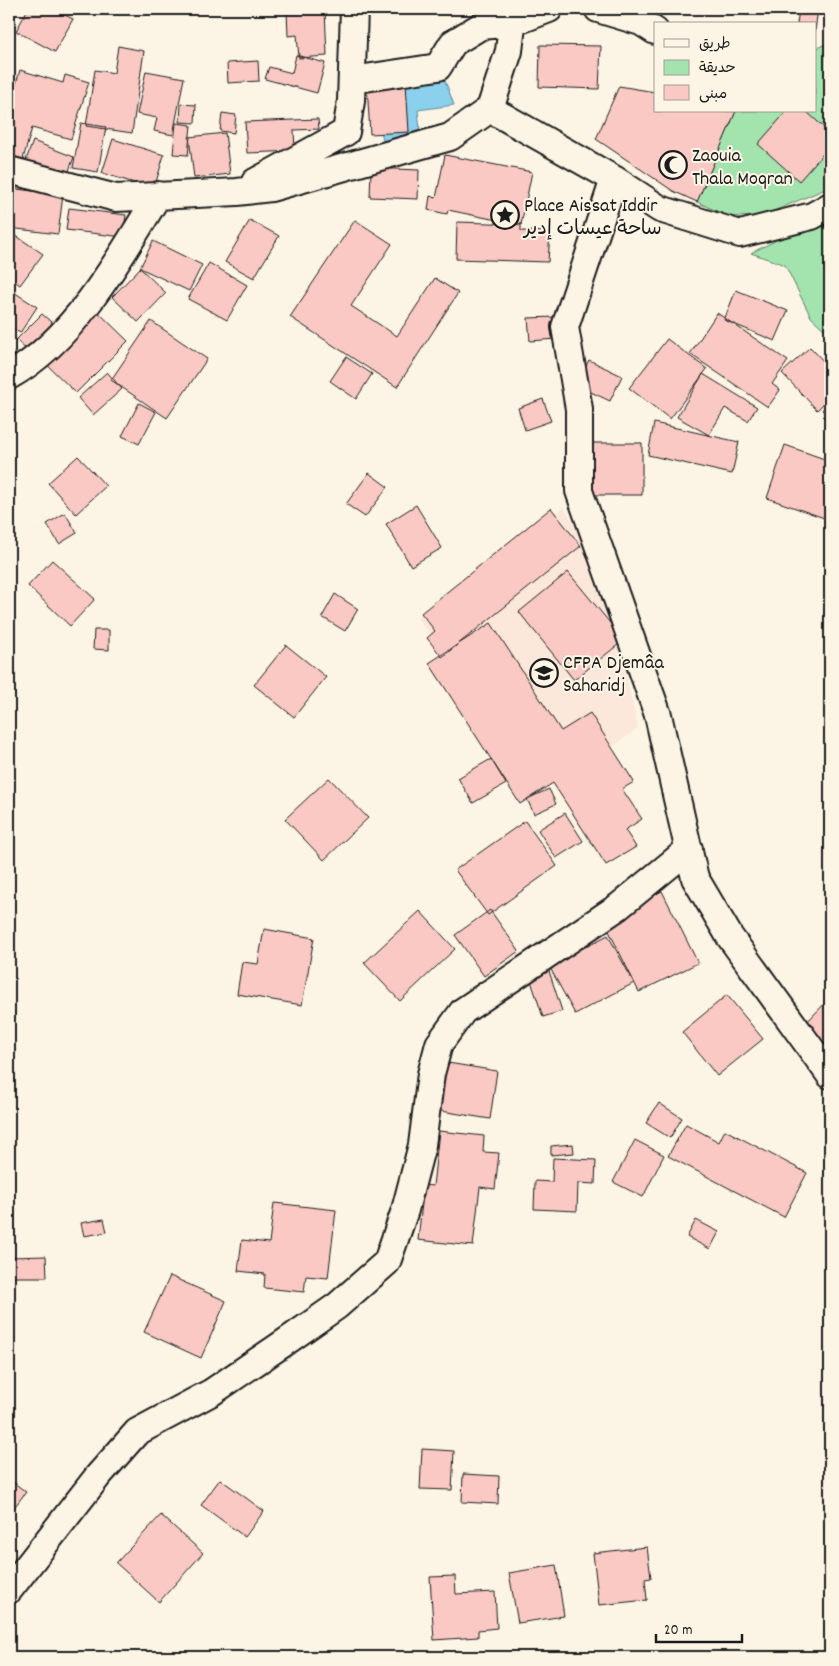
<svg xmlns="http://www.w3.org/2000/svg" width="839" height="1666" font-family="Dekko,'Playpen Sans Arabic',sans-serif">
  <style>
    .built { fill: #fbe8db }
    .green { fill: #a3e4ae; stroke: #608065 }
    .water { fill: #8bd0ec; stroke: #5f8899 }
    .building { fill: #fac9c4; stroke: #1c1c1c }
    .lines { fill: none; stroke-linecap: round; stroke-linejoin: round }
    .street-casing { stroke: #1c1c1c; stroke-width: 30 }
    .street { stroke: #fcf5e5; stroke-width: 26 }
    .labels { text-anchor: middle; stroke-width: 4; stroke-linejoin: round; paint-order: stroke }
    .poi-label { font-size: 20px; fill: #1c1c1c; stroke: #fcf5e5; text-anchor: start }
  </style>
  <rect width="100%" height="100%" fill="#fcf5e5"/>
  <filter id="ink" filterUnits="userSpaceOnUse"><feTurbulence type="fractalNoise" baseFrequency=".02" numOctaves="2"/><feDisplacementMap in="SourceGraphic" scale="10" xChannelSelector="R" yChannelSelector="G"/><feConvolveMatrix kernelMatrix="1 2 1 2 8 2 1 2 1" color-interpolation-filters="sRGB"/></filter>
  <g filter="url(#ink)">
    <path class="built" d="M563,507L599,559L638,728L557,788L417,619Z"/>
    <path class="green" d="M830,42V187L762,216L730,217L697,202L736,111H815V49Z
      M830,213V335L811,317L785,265L751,253Z"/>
    <path class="water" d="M443,75L454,105L418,110L420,130L383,141L374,89Z"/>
    <path class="building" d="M28,9H53L73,19L55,52L16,31Z
      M635,9H662L659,24Z
      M799,9H818L815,31V24H797Z
      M325,10L327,56L299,58L297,35L288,36L287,11Z
      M540,45L601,46L599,89L539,87Z
      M118,46L144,51L132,133L86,126L95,70L114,73Z
      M296,55L325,63L317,93L265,79L269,67L292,73Z
      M258,61L259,81L228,83L227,63Z
      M20,70L63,83L65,75L89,82L71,139L32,128L23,159L9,155V108Z
      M146,71L184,78L173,135L154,131L157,118L137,114Z
      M406,83L409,132L370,134L367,85Z
      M619,86L655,92V111H736L697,202L673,191L596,139Z
      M181,104L196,105L195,123L180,122Z
      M787,111H806L830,133V146L799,181L758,144Z
      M222,113L236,115L234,133L220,131Z
      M318,119L319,129L294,130L295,151L247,153L245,122Z
      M81,123L106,127L98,172L73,168Z
      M176,123L191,125L188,155L173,154Z
      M225,133L230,174L194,178L189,137Z
      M113,139L164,155L154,189L102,173Z
      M33,141L74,157L67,176L26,160Z
      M445,155L532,172L521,225L448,210L447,214L428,210L430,196L436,198Z
      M371,168L419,170L418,199L370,197Z
      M9,188L63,195L58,234L9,228Z
      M69,208L126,215L123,237L66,230Z
      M250,220L279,236L254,278L225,262Z
      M355,220L392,244L351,306L397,336L435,278L458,293L397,387L290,317Z
      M457,222L521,224V231L550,232L548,262L456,259Z
      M9,231L43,254L20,285L9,277Z
      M153,241L202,265L189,291L140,268Z
      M209,263L247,285L227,320L188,299Z
      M140,268L166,293L138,322L112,297Z
      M9,289L37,307L20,333L9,326Z
      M736,290L788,311L775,341L724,320Z
      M93,307L128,341L76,393L41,359Z
      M717,313L788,361L772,384L780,390L768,407L690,354Z
      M42,314L58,328L32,355L16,340Z
      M555,317L556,339L530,341L528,318Z
      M151,321L207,359L167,418L111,380Z
      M667,339L707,369L670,419L629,388Z
      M9,344L15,359L9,361Z
      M810,347L830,368V397L817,410L782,373Z
      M346,357L372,374L356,399L330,381Z
      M589,360L622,376L610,401L576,385Z
      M107,372L122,389L93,415L78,398Z
      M703,374L757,407L748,421L725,408L709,435L677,417Z
      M543,399L551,421L525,430L518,408Z
      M830,401V418L822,410Z
      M139,403L156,412L139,444L122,436Z
      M654,423L739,442L732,474L648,455Z
      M589,443H642V495H589Z
      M785,445L830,461V520L767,498Z
      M78,456L106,486L76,514L48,483Z
      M369,473L388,487L365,517L346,504Z
      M416,505L442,548L411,566L386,524Z
      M551,508L581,546L442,657L427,638L435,631L421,613Z
      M65,513L77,533L59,544L47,524Z
      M52,560L95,599L70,626L28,586Z
      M568,572L624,640L574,680L519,612Z
      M335,594L358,609L345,631L322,617Z
      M491,623L561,731L590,713L634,782L622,789L642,819L625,830L636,847L606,865L553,783L520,804L429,663Z
      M94,630H109V650L93,649Z
      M286,645L326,677L294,717L254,685Z
      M491,759L506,784L473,803L458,778Z
      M329,778L368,818L324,860L285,819Z
      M549,789L556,804L534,814L527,799Z
      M565,813L583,841L556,858L538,830Z
      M525,821L557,866L488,915L455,870Z
      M662,891L698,963L639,992L603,919Z
      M490,910L519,951L484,976L455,935Z
      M420,911L455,949L400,1001L364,963Z
      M264,929L314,938L302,1005L237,994L242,962L258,964Z
      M608,935L634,983L575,1014L549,966Z
      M548,968L562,1011L543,1017L529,975Z
      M727,995L763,1039L717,1076L682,1032Z
      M830,998V1057L801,1028Z
      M442,1062L497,1071L490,1119L435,1110Z
      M659,1103L682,1118L670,1138L646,1123Z
      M686,1124L719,1142L725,1130L807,1173L784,1217L668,1156Z
      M439,1131L484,1136L483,1152L499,1153L495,1189L480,1187L473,1246L418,1240L424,1185L433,1186Z
      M635,1140L664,1155L643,1197L613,1182Z
      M573,1144L574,1153L551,1155V1146Z
      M553,1158L596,1160L595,1184L578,1183L577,1211L534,1209L535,1181L552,1182Z
      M274,1203L336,1210L328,1278L306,1276L304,1292L264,1288L265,1274L238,1271L242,1240L269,1243Z
      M104,1219L107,1232L84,1236L81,1223Z
      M696,1220L719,1232L710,1249L687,1237Z
      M46,1256L47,1277H9V1257Z
      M170,1276L226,1301L201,1358L144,1332Z
      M422,1449L454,1451L452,1490L420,1489Z
      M463,1474L499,1476L498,1504L462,1502Z
      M9,1479L26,1492L9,1514Z
      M220,1479L264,1511L245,1537L201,1505Z
      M161,1515L203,1553L159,1602L116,1563Z
      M647,1547L651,1578L645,1579L647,1600L599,1605L593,1553Z
      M556,1565L564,1616L518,1623L509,1573Z
      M455,1576L456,1594L495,1592L497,1628L478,1630V1637L434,1640L430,1577Z"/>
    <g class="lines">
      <defs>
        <path id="street" d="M598,9L641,22L655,31
          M352,80L438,67L453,43L481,26L512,23L549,9
          M490,109L614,179L660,209L740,234L812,216L830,206
          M9,170L116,198L237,192L271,188L450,137L490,109L509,51L514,9
          M614,179L565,327L579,409V491L658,715L695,878L730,937L830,1075
          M255,182L346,132L351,101L354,9
          M9,376C73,341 121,257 158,195
          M9,1590L98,1476L137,1432L212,1392L284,1343L337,1306L387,1262L405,1210L422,1145L431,1074L439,1044L463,1011L618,907L689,849"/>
      </defs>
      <use href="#street" class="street-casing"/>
      <use href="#street" class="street"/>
    </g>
  </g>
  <defs>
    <symbol id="mosque-ring" viewBox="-11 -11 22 22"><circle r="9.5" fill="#fcf5e5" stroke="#1c1c1c" stroke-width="1.5"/><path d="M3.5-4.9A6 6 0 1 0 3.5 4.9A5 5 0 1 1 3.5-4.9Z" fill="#1c1c1c"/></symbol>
    <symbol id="sight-ring" viewBox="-11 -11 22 22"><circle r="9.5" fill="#fcf5e5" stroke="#1c1c1c" stroke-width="1.5"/><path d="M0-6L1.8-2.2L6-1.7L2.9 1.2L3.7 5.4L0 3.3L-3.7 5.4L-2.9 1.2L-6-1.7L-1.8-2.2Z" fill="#1c1c1c"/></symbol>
    <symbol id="university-ring" viewBox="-11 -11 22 22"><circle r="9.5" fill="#fcf5e5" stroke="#1c1c1c" stroke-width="1.5"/><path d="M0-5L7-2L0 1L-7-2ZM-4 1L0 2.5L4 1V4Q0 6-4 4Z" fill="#1c1c1c"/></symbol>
  </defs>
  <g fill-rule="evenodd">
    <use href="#mosque-ring" x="657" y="149" width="32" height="32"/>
    <use href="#sight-ring" x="489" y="199" width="32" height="32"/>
    <use href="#university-ring" x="528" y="657" width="32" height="32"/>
  </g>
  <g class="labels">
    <g class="poi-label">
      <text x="692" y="161">Zaouia<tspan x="692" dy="23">Thala Moqran</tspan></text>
      <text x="524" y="211">Place Aissat Iddir<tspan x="524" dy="23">ساحة عيسات إدير</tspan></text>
      <text x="563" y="668">CFPA Djemâa<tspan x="563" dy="23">Saharidj</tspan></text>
    </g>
  </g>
  <rect width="839" height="1666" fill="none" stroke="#fcf5e5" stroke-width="30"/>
  <rect x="15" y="15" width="809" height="1636" fill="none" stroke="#1c1c1c" stroke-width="2" filter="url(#ink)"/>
  <rect x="654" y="22" width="162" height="90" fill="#fcf5e5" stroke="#a29e95"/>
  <rect x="664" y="39" width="25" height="8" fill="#fcf5e5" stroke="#a29e95"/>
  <text x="699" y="48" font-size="15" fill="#1c1c1c">طريق</text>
  <rect x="664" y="60" width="25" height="15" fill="#a3e4ae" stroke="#a29e95"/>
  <text x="699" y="72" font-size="15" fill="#1c1c1c">حديقة</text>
  <rect x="664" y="85" width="25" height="15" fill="#fac9c4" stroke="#a29e95"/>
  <text x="699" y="98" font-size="15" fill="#1c1c1c">مبنى</text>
  <path d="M656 1634v8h86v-8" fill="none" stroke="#1c1c1c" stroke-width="2.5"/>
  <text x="664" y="1634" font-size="15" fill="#1c1c1c" stroke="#fcf5e5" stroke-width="4" paint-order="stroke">20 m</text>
</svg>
